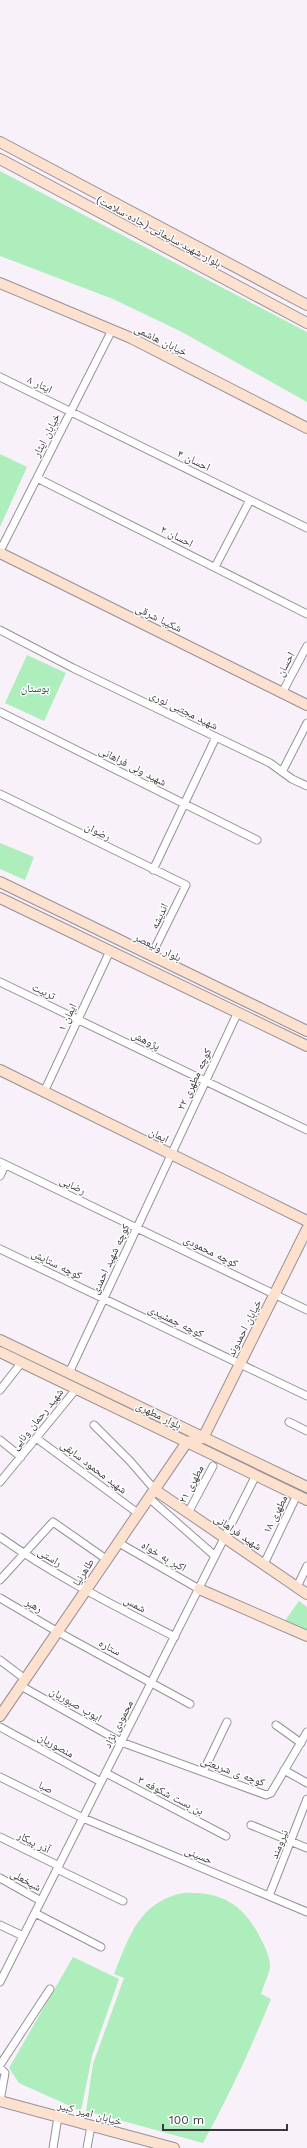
<svg xmlns="http://www.w3.org/2000/svg" width="307" height="2148" font-family="'Work Sans','Noto Naskh Arabic',sans-serif">
  <style>
    .green { fill: #aeeebc }
    .lines { fill: none; stroke-linecap: round; stroke-linejoin: round }
    .street-casing { stroke: #97919a; stroke-width: 9 }
    .secondary-casing { stroke: #97919a; stroke-width: 12 }
    .street { stroke: #fff; stroke-width: 7 }
    .secondary { stroke: #fde1cf; stroke-width: 10 }
    .labels { text-anchor: middle; stroke-width: 3; stroke-linejoin: round; paint-order: stroke }
    .street-label { font-size: 11px; fill: #3b383c; stroke: #fff }
    .park-label { font-size: 11px; fill: #125128; stroke: #fff }
  </style>
  <rect width="100%" height="100%" fill="#f8f1fa"/>
  <path class="green" d="M0,171L307,332V402L182,332L113,299L0,256Z
    M0,454L27,467L0,527Z
    M27,655L66,673L44,721L5,703Z
    M0,843L34,857L25,880L0,869Z
    M299,1601L307,1607V1632L284,1622Z
    M183,1893C222,1891 244,1905 261,1939C265,1946 271,1960 270,1968C268,1977 263,1986 261,1994L271,1999C251,2048 229,2096 203,2143L86,2111L93,2064L124,1978L114,1974C129,1937 139,1902 183,1893Z
    M73,1957L119,1979L92,2056L81,2111L19,2083L9,2068Z"/>
  <g class="lines">
    <defs>
      <path id="street" d="M0,377L307,528
        M37,478L307,614
        M0,551L112,330
        M215,567L250,500
        M0,630L73,668L270,763L292,779L307,786
        M282,693L307,646
        M0,712L257,840
        M282,772L307,723
        M0,794L186,885L151,956
        M153,870L216,737
        M0,982L307,1130
        M44,1092L110,951
        M0,1162L307,1310
        M0,1176L5,1165
        M0,1249L307,1396
        M69,1373L237,1014
        M0,1390L22,1362
        M289,1422L307,1431
        M94,1425L130,1461L155,1490
        M36,1438L139,1514
        M0,1440L21,1457
        M0,1482L77,1388
        M149,1498L215,1556
        M188,1513L213,1466
        M0,1537C55,1576 115,1606 175,1637
        M119,1543L199,1589
        M264,1564L297,1495
        M0,1580L53,1522L106,1559
        M297,1587L307,1566
        M0,1598L58,1632L190,1704
        M0,1660L25,1679
        M21,1686L121,1742L266,1795L271,1793L307,1732
        M276,1725L301,1743
        M0,1727L101,1782
        M284,1770L307,1783
        M203,1772L227,1722
        M106,1773L226,1836
        M0,1777L83,1818L307,1912
        M251,1825L307,1848
        M0,1837L59,1866
        M57,1869L123,1901
        M0,1878L41,1901
        M269,1896L307,1799
        M35,1913L101,1947
        M0,1925L23,1936
        M0,1982L256,1475
        M0,2065L50,1989
        M0,2068L5,2073L0,2101
        M53,2148L58,2117
        M87,2148L91,2126"/>
      <path id="secondary" d="M0,142L307,305
        M0,159L307,323
        M0,283L131,338L307,428
        M0,553L307,705
        M0,882L307,1031
        M0,898L307,1046
        M0,1070L307,1221
        M0,1340L307,1487
        M0,1352L307,1500
        M155,1490L307,1594
        M199,1589L307,1636
        M0,1716L187,1442L203,1438L307,1229
        M0,2101L174,2148"/>
    </defs>
    <use href="#street" class="street-casing"/>
    <use href="#secondary" class="secondary-casing"/>
    <use href="#street" class="street"/>
    <use href="#secondary" class="secondary"/>
  </g>
  <g class="labels">
    <g class="street-label">
      <text transform="translate(159 231) rotate(28)" y="4">بلوار شهید سلیمانی (جاده سلامت)</text>
      <text transform="translate(161 340) rotate(26)" y="4">خیابان هاشمی</text>
      <text transform="translate(40 384) rotate(26)" y="4">ایثار ۸</text>
      <text transform="translate(46 435) rotate(-63)" y="4">خیابان ایثار</text>
      <text transform="translate(194 460) rotate(26)" y="4">احسان ۴</text>
      <text transform="translate(177 536) rotate(27)" y="4">احسان ۲</text>
      <text transform="translate(159 618) rotate(26)" y="4">شکیبا شرقی</text>
      <text transform="translate(285 664) rotate(-62)" y="4">احسان</text>
      <text transform="translate(184 710) rotate(26)" y="4">شهید مجتبی نوری</text>
      <text transform="translate(133 766) rotate(27)" y="4">شهید ولی فراهانی</text>
      <text transform="translate(98 831) rotate(26)" y="4">رضوان</text>
      <text transform="translate(159 916) rotate(-64)" y="4">اندیشه</text>
      <text transform="translate(158 947) rotate(26)" y="4">بلوار ولیعصر</text>
      <text transform="translate(44 991) rotate(25)" y="4">تربیت</text>
      <text transform="translate(67 1017) rotate(-65)" y="4">ایمان ۱</text>
      <text transform="translate(146 1040) rotate(26)" y="4">پژوهش</text>
      <text transform="translate(194 1079) rotate(-65)" y="4">کوچه مطهری ۲۲</text>
      <text transform="translate(159 1135) rotate(26)" y="4">ایمان</text>
      <text transform="translate(73 1185) rotate(26)" y="4">رضایی</text>
      <text transform="translate(211 1251) rotate(26)" y="4">کوچه محمودی</text>
      <text transform="translate(110 1259) rotate(-65)" y="4">کوچه شهید احمدی</text>
      <text transform="translate(57 1264) rotate(26)" y="4">کوچه ستایش</text>
      <text transform="translate(176 1321) rotate(26)" y="4">کوچه جمشیدی</text>
      <text transform="translate(244 1328) rotate(-63)" y="4">خیابان احمدوند</text>
      <text transform="translate(159 1415) rotate(26)" y="4">بلوار مطهری</text>
      <text transform="translate(37 1419) rotate(-51)" y="4">شهید رحمان ونایی</text>
      <text transform="translate(94 1467) rotate(37)" y="4">شهید محمود سابقی</text>
      <text transform="translate(191 1484) rotate(-62)" y="4">مطهری ۲۱</text>
      <text transform="translate(275 1514) rotate(-63)" y="4">مطهری ۱۸</text>
      <text transform="translate(238 1532) rotate(34)" y="4">شهید فراهانی</text>
      <text transform="translate(164 1556) rotate(30)" y="4">اکبر به خواه</text>
      <text transform="translate(50 1557) rotate(31)" y="4">راستی</text>
      <text transform="translate(83 1572) rotate(-57)" y="4">طاهرنیا</text>
      <text transform="translate(135 1604) rotate(27)" y="4">شمس</text>
      <text transform="translate(34 1605) rotate(31)" y="4">رهبر</text>
      <text transform="translate(110 1647) rotate(28)" y="4">ستاره</text>
      <text transform="translate(76 1704) rotate(30)" y="4">ایوب صبوریان</text>
      <text transform="translate(118 1724) rotate(-63)" y="4">محمودی نژاد</text>
      <text transform="translate(56 1745) rotate(29)" y="4">منصوریان</text>
      <text transform="translate(233 1771) rotate(20)" y="4">کوچه ی شریعتی</text>
      <text transform="translate(46 1787) rotate(26)" y="4">صبا</text>
      <text transform="translate(171 1795) rotate(27)" y="4">بن بست شکوفه ۳</text>
      <text transform="translate(34 1842) rotate(27)" y="4">آذر پیکار</text>
      <text transform="translate(279 1844) rotate(-68)" y="4">نیرومند</text>
      <text transform="translate(199 1855) rotate(23)" y="4">حسینی</text>
      <text transform="translate(26 1880) rotate(29)" y="4">شیخعلی</text>
      <text transform="translate(90 2113) rotate(15)" y="4">خیابان امیر کبیر</text>
    </g>
    <g class="park-label">
      <text x="35" y="692">بوستان</text>
    </g>
  </g>
  <path d="M163 2124v6h124v-6" fill="none" stroke="#3b383c" stroke-width="2"/>
  <text x="169" y="2124" font-size="12" fill="#3b383c" stroke="#ffffff" stroke-width="3" paint-order="stroke">100 m</text>
</svg>
